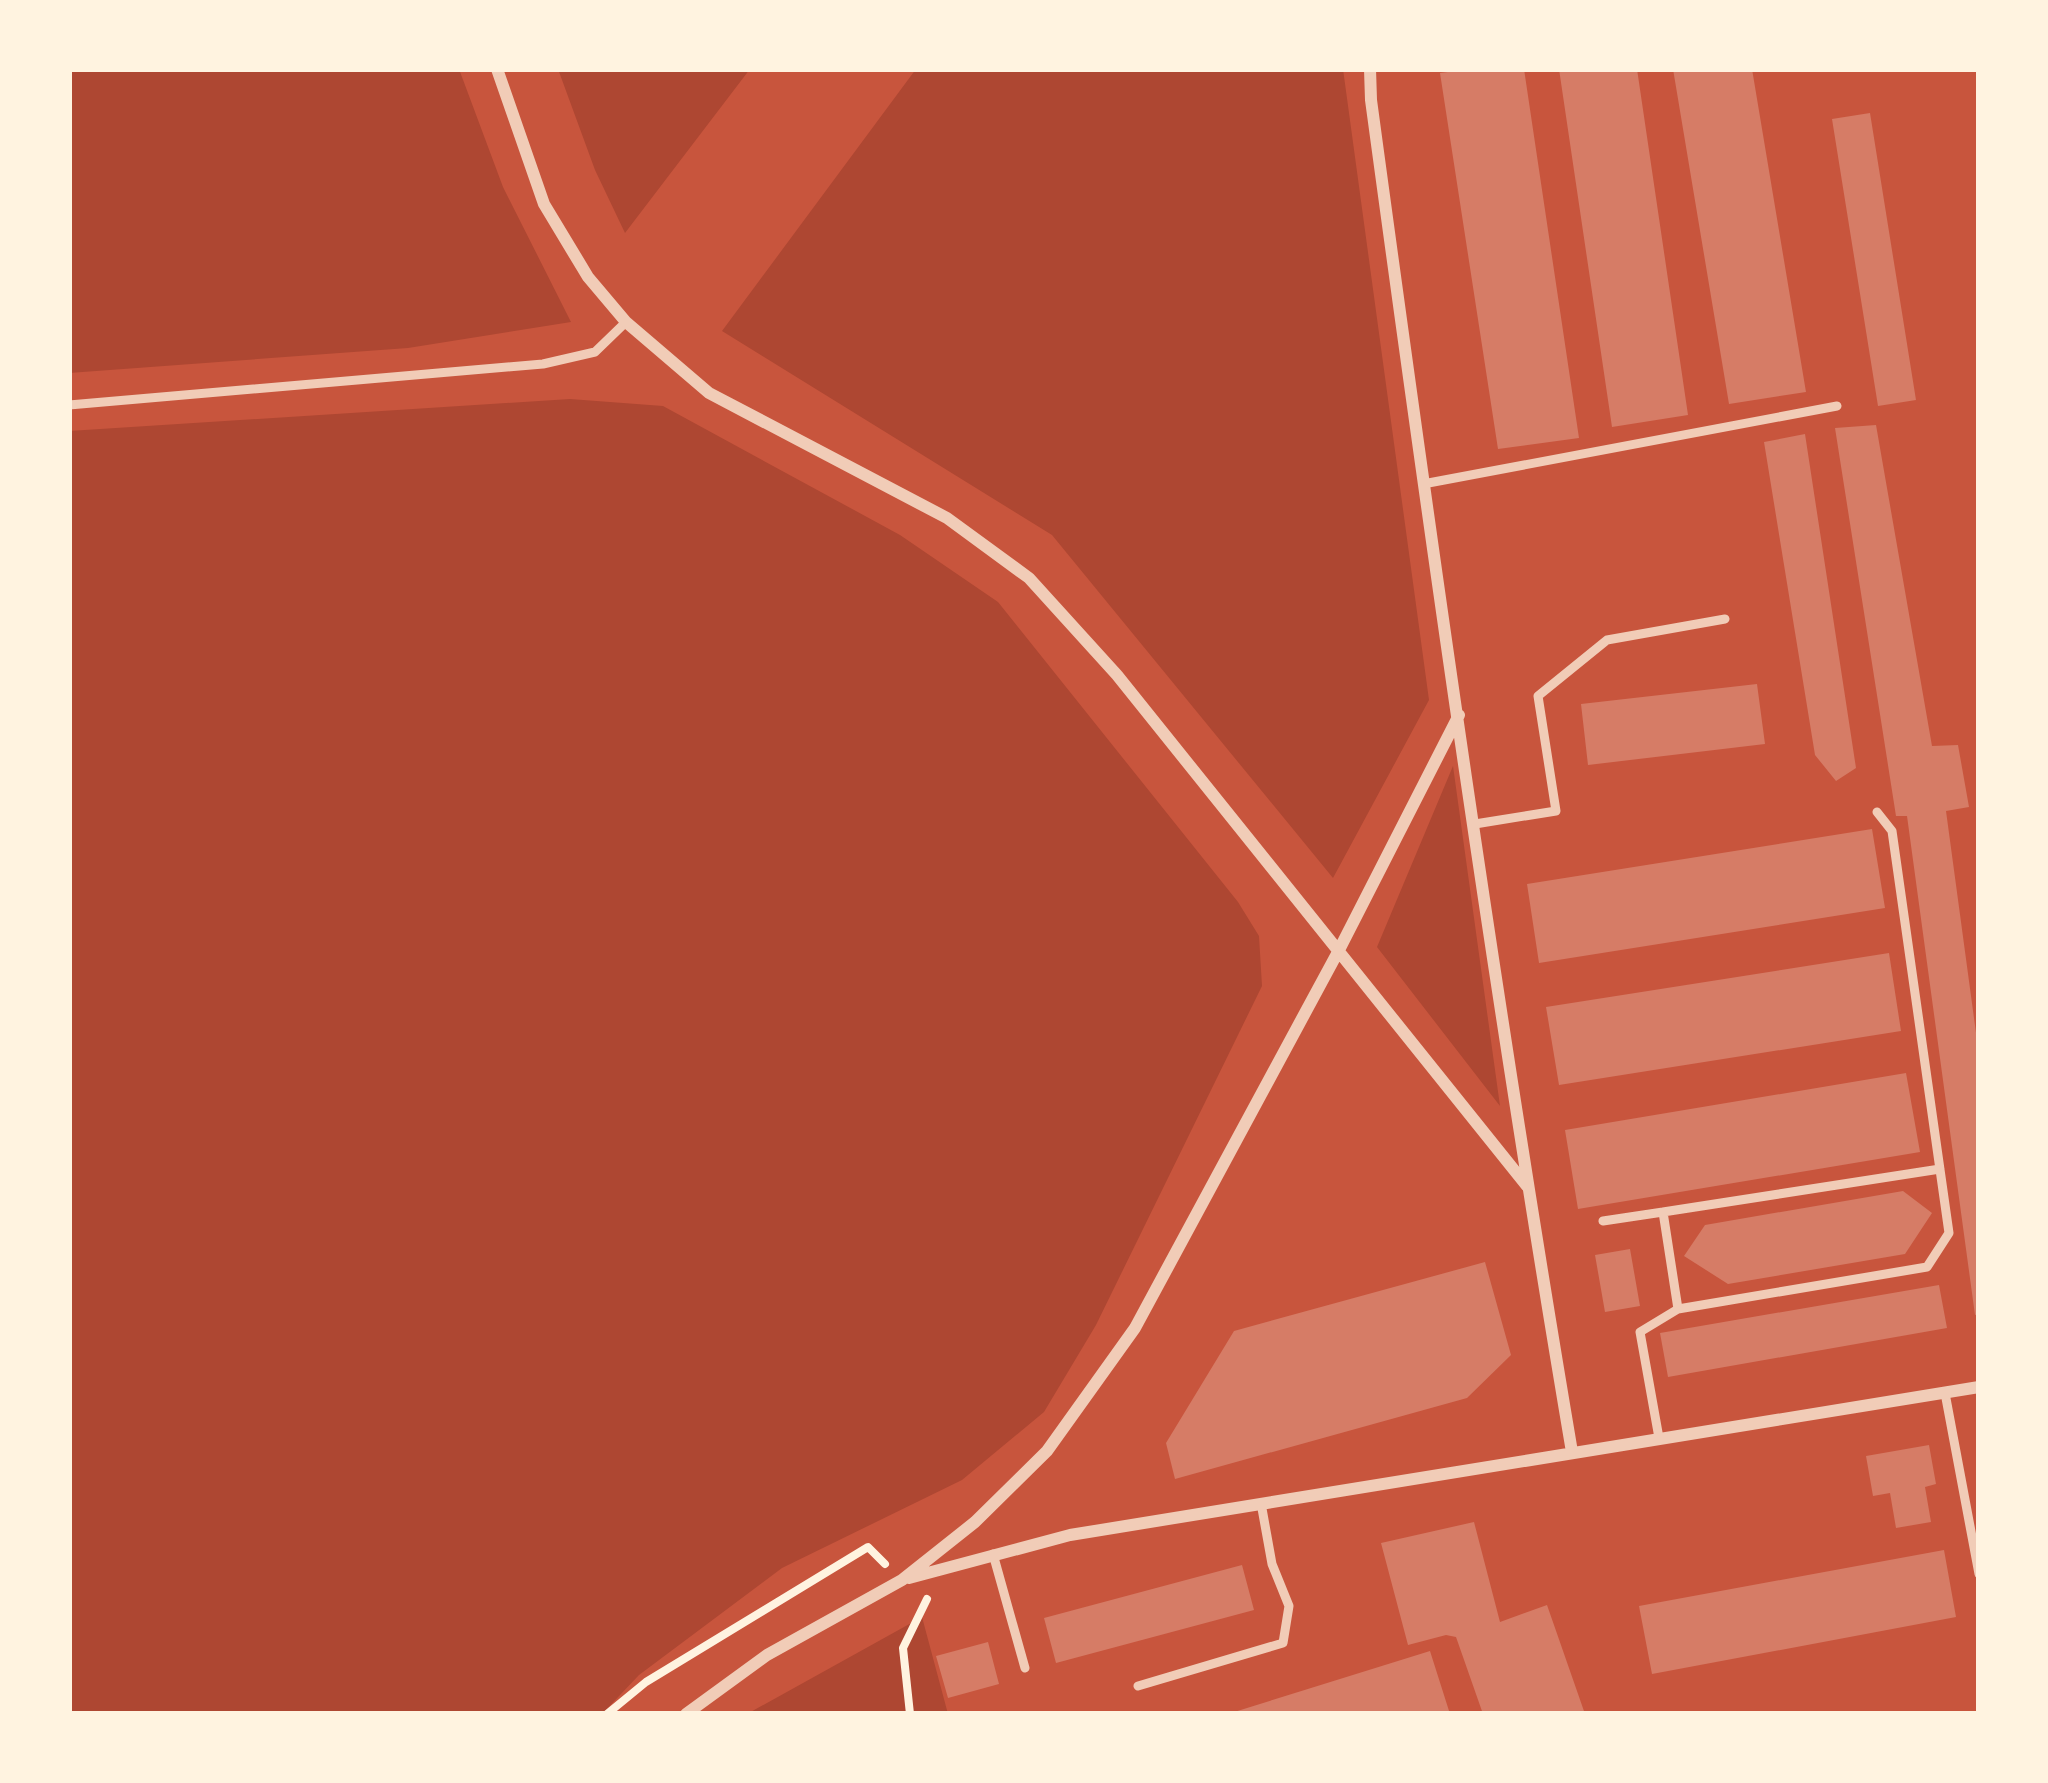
<svg xmlns="http://www.w3.org/2000/svg" width="2048" height="1783" font-family="'Noto Sans',sans-serif">
  <style>
    .green { fill: #ae4732 }
    .building { fill: #d67c66 }
    .lines { fill: none; stroke-linecap: round; stroke-linejoin: round }
    .path { stroke: #fff3e0; stroke-width: 8 }
    .service { stroke: #f1ccb7; stroke-width: 9 }
    .minor { stroke: #f1ccb7; stroke-width: 12 }
  </style>
  <rect width="100%" height="100%" fill="#c8553d"/>
  <path class="green" d="M69,69H459L503,187L571,322L408,348L69,373Z
    M558,69H750L625,233L595,170Z
    M916,69H1343L1429,700L1333,878L1052,535L722,331Z
    M570,399L663,406L900,535L998,602L1238,902L1259,936L1262,986L1096,1325L1044,1412L962,1480L782,1568L639,1675L602,1714H69V431Z
    M1453,766L1500,1106L1377,947Z
    M922,1617L948,1714H747Z"/>
  <path class="building" d="M1471,69H1524L1579,438L1498,449L1440,73Z
    M1559,69H1637L1688,415L1612,427Z
    M1673,69H1752L1806,392L1729,404Z
    M1870,113L1916,400L1878,406L1832,119Z
    M1876,425L1932,746L1958,745L1969,807L1946,811L1979,1055V1314L1975,1315L1907,816H1896L1835,428Z
    M1805,434L1856,768L1836,781L1815,755L1764,442Z
    M1757,684L1765,744L1588,765L1581,704Z
    M1872,829L1885,908L1539,963L1527,884Z
    M1889,953L1901,1031L1559,1085L1546,1007Z
    M1906,1073L1920,1152L1578,1209L1565,1130Z
    M1903,1191L1932,1213L1905,1254L1728,1284L1684,1256L1705,1225Z
    M1630,1249L1640,1306L1605,1312L1595,1255Z
    M1485,1262L1511,1355L1467,1398L1175,1479L1166,1443L1234,1331Z
    M1939,1285L1947,1328L1668,1377L1660,1333Z
    M1929,1445L1936,1484L1925,1487L1931,1522L1896,1528L1890,1493L1873,1496L1866,1456Z
    M1474,1522L1500,1622L1547,1605L1585,1714H1483L1456,1637L1446,1635L1408,1645L1381,1543Z
    M1944,1550L1956,1617L1652,1674L1639,1606Z
    M1242,1565L1254,1610L1056,1663L1044,1618Z
    M988,1642L999,1684L948,1698L936,1656Z
    M1430,1651L1450,1714H1231V1713Z"/>
  <g class="lines">
    <path class="path" d="M607,1714L646,1682L868,1547L885,1564
      M910,1714L903,1648L927,1599"/>
    <path class="service" d="M69,405L543,364L595,352L626,322
      M1423,484L1837,406
      M1475,824L1556,811L1538,696L1607,640L1725,619
      M1603,1221L1663,1212
      M1678,1309L1663,1212L1940,1169
      M1945,1393L1979,1574
      M1659,1438L1640,1332L1678,1309L1927,1267L1949,1233L1892,831L1877,812
      M993,1554L1025,1668
      M1138,1686L1283,1643L1289,1606L1272,1564L1261,1503"/>
    <path class="minor" d="M497,69L544,204L588,277L626,322L709,393L947,518L1029,578L1117,675L1527,1186
      M1370,69L1371,100C1432,551 1496,1003 1572,1452
      M909,1578L1070,1535L1979,1387
      M686,1714L767,1655L902,1580L975,1522L1047,1451L1135,1328L1339,950L1459,715"/>
  </g>
  <rect width="2048" height="1783" fill="none" stroke="#fff3e0" stroke-width="144"/>
</svg>
